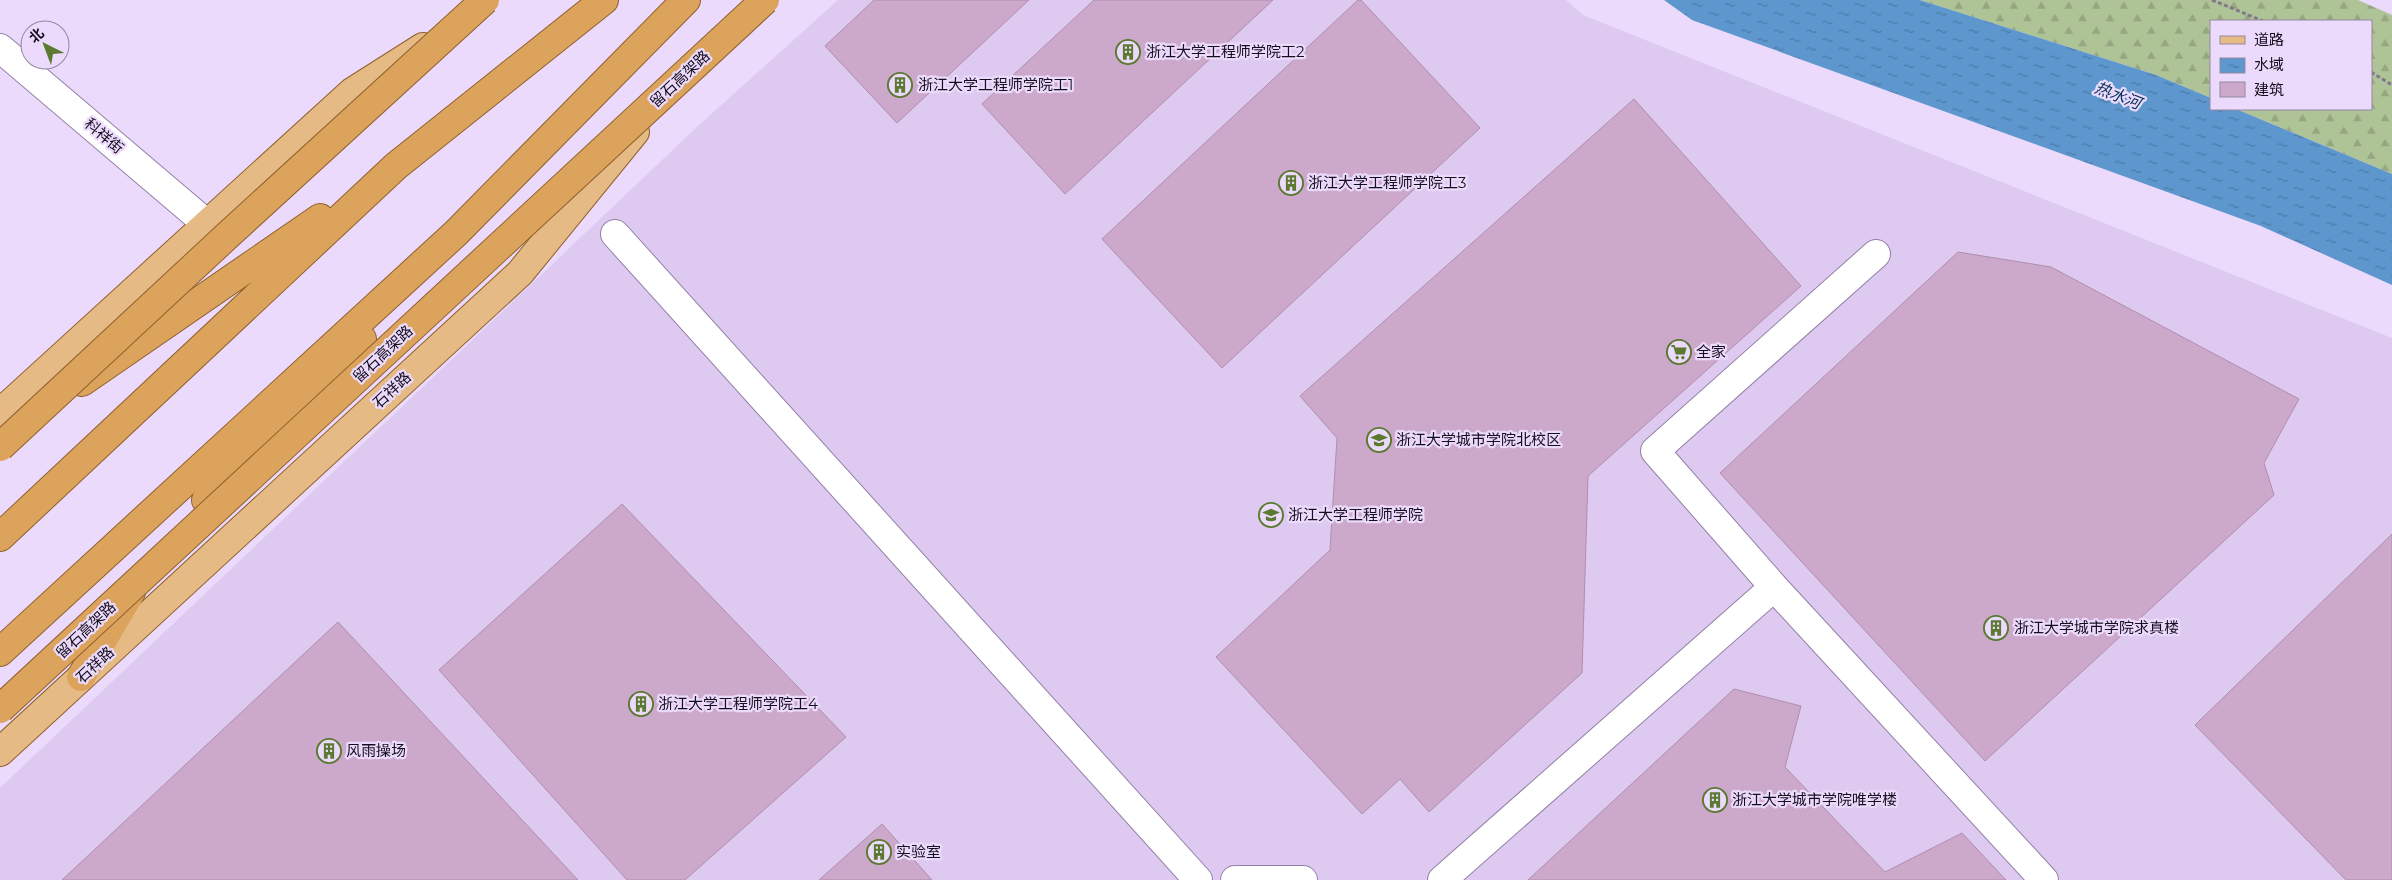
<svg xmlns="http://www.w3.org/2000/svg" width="2392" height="880" font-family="Montserrat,'Noto Sans SC',sans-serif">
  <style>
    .built { fill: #decaf0 }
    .forest { fill: url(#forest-firs) }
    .water { fill: url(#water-ripples) }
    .building { fill: #cca9ca; stroke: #af8dad }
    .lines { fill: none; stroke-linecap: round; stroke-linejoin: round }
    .minor-casing { stroke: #9380a6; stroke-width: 30 }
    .primary-casing { stroke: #90602c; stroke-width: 30 }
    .trunk-casing { stroke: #90602c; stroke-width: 30 }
    .path { stroke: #847790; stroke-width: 3; stroke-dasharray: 4 2.5; stroke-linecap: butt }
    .minor { stroke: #fff; stroke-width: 28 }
    .primary { stroke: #e5ba85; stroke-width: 28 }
    .trunk { stroke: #dca35c; stroke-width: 28 }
    .trunk-bridge-casing { stroke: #90602c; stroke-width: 30; stroke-linecap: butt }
    .trunk-bridge { stroke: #dca35c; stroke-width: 28 }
    .labels { text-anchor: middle; stroke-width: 4.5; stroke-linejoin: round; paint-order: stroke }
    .poi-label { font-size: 15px; fill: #150e1c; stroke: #ebdafc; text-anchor: start }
    .street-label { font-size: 15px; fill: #150e1c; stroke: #ebdafc }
    .water-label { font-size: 16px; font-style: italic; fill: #033155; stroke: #ebdafc }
  </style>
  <defs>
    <pattern id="forest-firs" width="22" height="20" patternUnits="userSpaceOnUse" patternTransform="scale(1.25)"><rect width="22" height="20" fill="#aec396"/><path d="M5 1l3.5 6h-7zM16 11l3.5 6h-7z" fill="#95a681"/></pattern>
    <pattern id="water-ripples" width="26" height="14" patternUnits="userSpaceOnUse" patternTransform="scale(1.25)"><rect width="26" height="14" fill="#5d97ce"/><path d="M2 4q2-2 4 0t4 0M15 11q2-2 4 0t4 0" fill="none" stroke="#4c7aa6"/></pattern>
  </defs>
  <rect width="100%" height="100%" fill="#ebdafc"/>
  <path class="built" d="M838,0H1566L1583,15L2392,338V880H0V788L698,126Z"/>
  <path class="forest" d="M1920,0H2358L2392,15V174L2236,109H2371V21H2211V98L2156,75Z"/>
  <path class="water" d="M1664,0H1920L2156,75L2211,98V109H2236L2392,174V285L2261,226L1692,20Z"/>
  <path class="building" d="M874,0H1029L897,123L825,46Z
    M1094,0H1273L1065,194L982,104Z
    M1358,0H1361L1480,128L1222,368L1102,239Z
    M1634,99L1801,286L1588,476L1582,673L1429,812L1400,779L1362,814L1216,657L1330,550L1337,438L1300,396Z
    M1958,252L2051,267L2299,399L2264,463L2274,495L1985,761L1720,473Z
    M622,504L846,737L685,880H627L439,670Z
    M2392,534V880H2346L2195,725Z
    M338,622L578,880H62Z
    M1734,689L1801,706L1785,767L1885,872L1962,833L2006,880H1528Z
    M882,824L932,880H819Z"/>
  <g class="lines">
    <defs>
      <path id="minor" d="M0,48L207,224
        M615,234L1198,880
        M1876,254L1655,451L1774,587L2044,880
        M1235,880H1303
        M1442,880L1774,587"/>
      <path id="primary" d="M0,413L352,92L423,47
        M0,752L520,273L635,132"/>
      <path id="trunk" d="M82,382L320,218
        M206,500L297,413L362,339
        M0,537L396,166L604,0
        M0,652L456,233L686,0
        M81,677L131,592"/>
    </defs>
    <use href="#minor" class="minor-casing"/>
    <use href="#primary" class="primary-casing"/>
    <use href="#trunk" class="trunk-casing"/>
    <path class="path" d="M2212,0L2263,21
      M2371,72L2392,85"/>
    <use href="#minor" class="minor"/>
    <use href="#primary" class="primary"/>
    <use href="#trunk" class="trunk"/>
    <defs>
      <path id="trunk-bridge" d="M0,447L229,234L485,0
        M0,709L765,0"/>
    </defs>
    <use href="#trunk-bridge" class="trunk-bridge-casing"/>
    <use href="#trunk-bridge" class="trunk-bridge"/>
  </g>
  <defs>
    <symbol id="building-ring" viewBox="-11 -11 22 22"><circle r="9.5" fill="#ebdafc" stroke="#5b792f" stroke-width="1.5"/><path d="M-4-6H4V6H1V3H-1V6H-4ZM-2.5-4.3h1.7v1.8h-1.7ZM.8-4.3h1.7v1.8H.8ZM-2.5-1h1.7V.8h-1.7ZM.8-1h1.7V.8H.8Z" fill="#5b792f"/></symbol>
    <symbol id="supermarket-ring" viewBox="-11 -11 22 22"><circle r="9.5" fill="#ebdafc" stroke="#5b792f" stroke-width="1.5"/><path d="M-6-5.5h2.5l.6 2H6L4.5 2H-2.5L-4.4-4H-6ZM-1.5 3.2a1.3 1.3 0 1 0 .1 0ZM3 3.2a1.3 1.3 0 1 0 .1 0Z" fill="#5b792f"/></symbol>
    <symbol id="university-ring" viewBox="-11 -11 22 22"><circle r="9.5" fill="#ebdafc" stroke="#5b792f" stroke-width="1.5"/><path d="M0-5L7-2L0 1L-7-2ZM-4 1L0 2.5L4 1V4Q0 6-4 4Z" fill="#5b792f"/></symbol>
  </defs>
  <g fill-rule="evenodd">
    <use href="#building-ring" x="1114" y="38" width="28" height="28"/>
    <use href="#building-ring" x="886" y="71" width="28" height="28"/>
    <use href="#building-ring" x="1277" y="169" width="28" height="28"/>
    <use href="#supermarket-ring" x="1665" y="338" width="28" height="28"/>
    <use href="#university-ring" x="1365" y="426" width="28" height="28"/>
    <use href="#university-ring" x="1257" y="501" width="28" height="28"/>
    <use href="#building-ring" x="1982" y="614" width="28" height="28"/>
    <use href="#building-ring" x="627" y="690" width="28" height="28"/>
    <use href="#building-ring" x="315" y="737" width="28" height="28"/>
    <use href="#building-ring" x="1701" y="786" width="28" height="28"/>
    <use href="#building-ring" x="865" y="838" width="28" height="28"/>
  </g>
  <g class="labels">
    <g class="poi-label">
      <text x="1146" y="57">浙江大学工程师学院工2</text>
      <text x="918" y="90">浙江大学工程师学院工1</text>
      <text x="1308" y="188">浙江大学工程师学院工3</text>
      <text x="1696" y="357">全家</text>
      <text x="1396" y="445">浙江大学城市学院北校区</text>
      <text x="1288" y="520">浙江大学工程师学院</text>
      <text x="2014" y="633">浙江大学城市学院求真楼</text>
      <text x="658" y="709">浙江大学工程师学院工4</text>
      <text x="346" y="756">风雨操场</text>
      <text x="1732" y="805">浙江大学城市学院唯学楼</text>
      <text x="896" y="857">实验室</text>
    </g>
    <g class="street-label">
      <text transform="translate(680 79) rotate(-43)" y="5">留石高架路</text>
      <text transform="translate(104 136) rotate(40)" y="5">科祥街</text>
      <text transform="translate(383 354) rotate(-43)" y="5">留石高架路</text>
      <text transform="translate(392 390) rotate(-43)" y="5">石祥路</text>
      <text transform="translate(86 630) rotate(-43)" y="5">留石高架路</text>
      <text transform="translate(95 665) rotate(-43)" y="5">石祥路</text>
    </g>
    <g class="water-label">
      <text transform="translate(2118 95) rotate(21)" y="6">热水河</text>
    </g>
  </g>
  <rect x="2210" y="20" width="162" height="90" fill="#ebdafc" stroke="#9588a2"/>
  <rect x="2220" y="36" width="25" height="8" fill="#e5ba85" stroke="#9588a2"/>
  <text x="2254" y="45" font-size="15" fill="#150e1c">道路</text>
  <rect x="2220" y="58" width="25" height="15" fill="url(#water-ripples)" stroke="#9588a2"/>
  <text x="2254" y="70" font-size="15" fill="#150e1c">水域</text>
  <rect x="2220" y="82" width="25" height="15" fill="#cca9ca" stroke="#9588a2"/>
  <text x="2254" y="95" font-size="15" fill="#150e1c">建筑</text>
  <g transform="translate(45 45) rotate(318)"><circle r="24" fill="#ebdafc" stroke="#9588a2"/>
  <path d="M0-4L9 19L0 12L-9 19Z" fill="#5b792f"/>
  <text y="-8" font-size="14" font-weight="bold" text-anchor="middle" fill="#150e1c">北</text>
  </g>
</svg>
